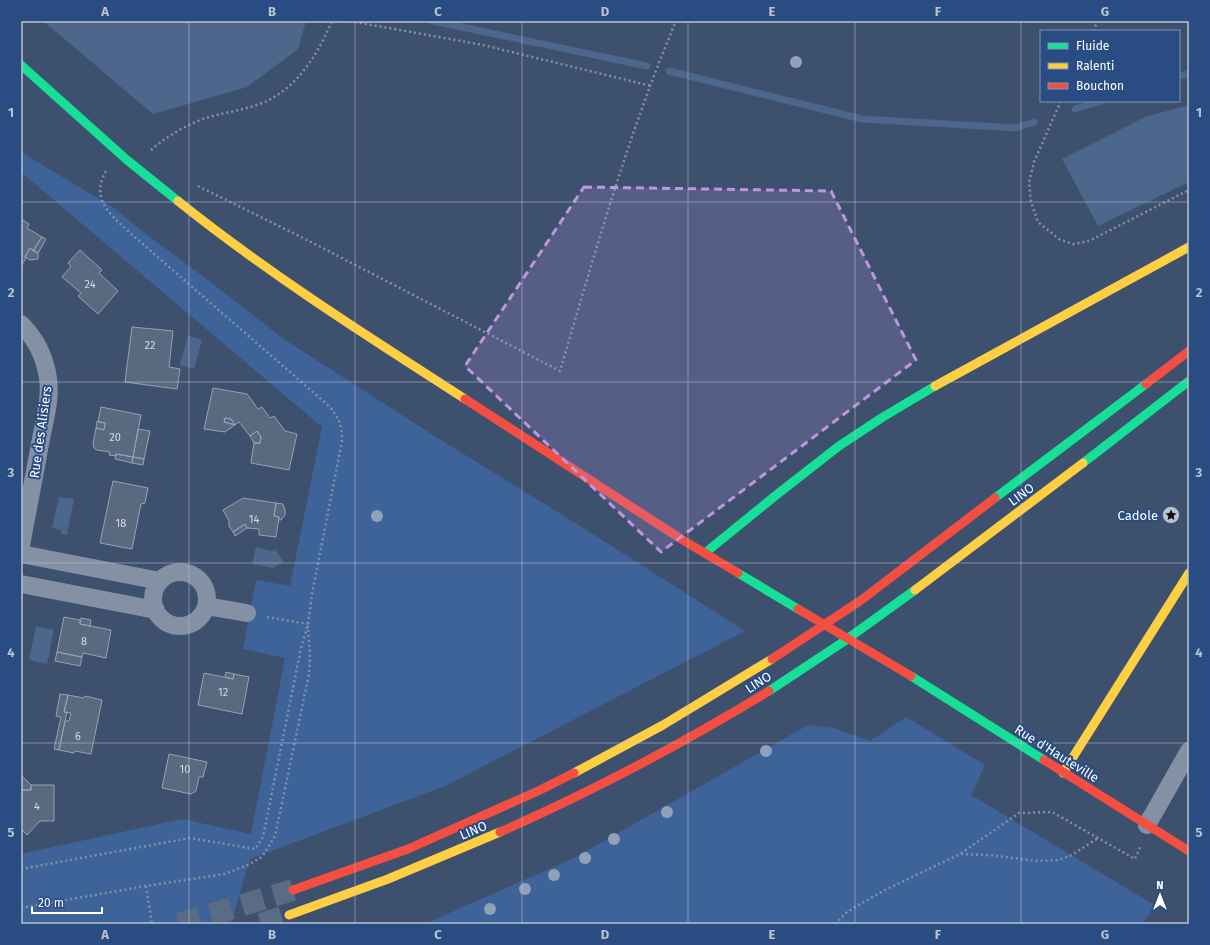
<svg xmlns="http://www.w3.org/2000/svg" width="1210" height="945" font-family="'Fira Sans',sans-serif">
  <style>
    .green { fill: #3e6399 }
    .water { fill: #4d668c }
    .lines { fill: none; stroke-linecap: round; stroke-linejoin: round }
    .stream { stroke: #4d668c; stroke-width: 7 }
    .building { fill: #586980; stroke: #97a2b3; fill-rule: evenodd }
    .highway-tunnel { stroke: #5a6b85; stroke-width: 22; stroke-dasharray: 22 11; stroke-linecap: butt }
    .path { stroke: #8491a5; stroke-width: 2.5; stroke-dasharray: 2 3; stroke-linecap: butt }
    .street { stroke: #8491a5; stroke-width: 18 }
    .fast { stroke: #16e098; stroke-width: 9 }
    .slow { stroke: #ffcf43; stroke-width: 9 }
    .jam { stroke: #f24e42; stroke-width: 9 }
    .jam-bridge { stroke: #f24e42; stroke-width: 9 }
    .tree { fill: #91a1b9 }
    .marked { fill: #bd96df; fill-opacity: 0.2; stroke: #bd96df; stroke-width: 3; stroke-dasharray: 8 5; stroke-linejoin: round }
    .grid { fill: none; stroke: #bbc2cd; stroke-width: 1; stroke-opacity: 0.55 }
    .labels { text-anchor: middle; stroke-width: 4; stroke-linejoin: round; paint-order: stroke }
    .number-label { font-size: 11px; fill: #d5dadf }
    .street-label { font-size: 13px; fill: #fff; stroke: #294d83 }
    .poi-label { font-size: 13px; fill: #fff; stroke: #294d83; text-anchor: end }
    .neatline { fill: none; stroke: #bbc2cd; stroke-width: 1.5 }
    .grid-label { font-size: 13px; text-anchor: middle; font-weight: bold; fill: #bbc2cd }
  </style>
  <rect width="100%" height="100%" fill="#3d516f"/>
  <path class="green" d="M21,152L116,209L134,225L208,280L282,338L436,437L577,524L745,631L445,786L250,859L231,924H21V854L182,819L251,834L285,658L243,649L256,580L290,586L322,427L21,172Z
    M906,717L985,765L971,795L1156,906L1142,924H425L576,857L808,725L834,728L870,741Z"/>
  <path class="water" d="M43,21H306L298,49L247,87L153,114Z
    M1189,105V182L1098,226L1062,159L1145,117Z
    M188,335L202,340L194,369L180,365Z
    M59,497L74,499L67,535L61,534V530L52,528Z
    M256,547L272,551L275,549L284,562L273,568L252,564Z
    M36,626L54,630L47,664L29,660Z"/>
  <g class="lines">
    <path class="stream" d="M433,21L647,66
      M669,71L862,119L1016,128L1034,122
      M1179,76L1189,74
      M1075,109L1101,101"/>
  </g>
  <path class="building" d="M21,219L29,224L27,228L42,237L33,251L30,248L25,257L26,258L21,266Z
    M42,237L46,239L38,253L33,251Z
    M30,248L38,253V259L30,260L25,257Z
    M80,250L102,270L99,273L118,291L98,314L78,296L81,293L62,277L71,266L68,263Z
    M132,327L173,331L169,367L180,369L177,389L125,382Z
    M213,388L247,394L258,409L262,407L270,418L274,416L285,431L297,434L289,470L251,463L254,443H260L261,437L257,431L250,436L239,422L225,432L204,429ZM225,418L231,419L235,425L224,422Z
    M101,407L141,415L133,457L116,454V456L109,455L110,452L97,450L94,448L93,443L96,428L104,430L105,423L98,422Z
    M225,418L231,419L235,425L224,422Z
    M97,421L105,423L104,430L96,428Z
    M138,429L150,431L144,459L133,457Z
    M257,431L261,437L260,443H254L250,436Z
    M116,454L133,457L132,463L115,459Z
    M133,457L144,459L143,465L132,463Z
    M113,481L148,488L145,503L141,504L132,549L100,543Z
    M243,498L276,503L274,516L279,517L276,537L259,535V529L247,528L245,524L233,532L229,526V521L223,510Z
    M276,503L283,504L285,510V515L281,520H279V517L274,516Z
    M245,524L247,528L235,536L233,532Z
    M64,617L80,620V624L111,630L106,658L83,653L82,657L57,652Z
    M81,618L91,620L90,626L80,624Z
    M57,652L82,657L80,666L55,661Z
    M226,672L234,674L233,679L225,677Z
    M204,673L233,679L234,674L249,677L242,714L198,705Z
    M60,694L68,695L64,712H67L59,750L54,749L61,717L56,716Z
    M68,695L84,698L85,696L102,700L91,754L75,751L74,753L59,750L65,721H69L71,713L64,712Z
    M169,754L207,762L203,777H199L196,791L191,794L162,788Z
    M21,775L31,785V790H21Z
    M31,785H54V821H40L27,835L21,829V790H31Z"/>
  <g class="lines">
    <path class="highway-tunnel" d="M179,924L293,890
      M261,924L289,915"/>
    <path class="path" d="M350,21L483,45L651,86
      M1093,31L1098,21
      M1061,101L1034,162L1029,182L1031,202L1038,222L1059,239L1073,244L1089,241L1189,190
      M151,150C166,137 184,126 203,119C220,113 239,111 257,105C295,92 317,56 332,21
      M198,186L311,242L560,371C595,253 628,134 676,21
      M267,617L308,624
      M961,854L988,855L1038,861L1059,860L1072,855L1098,838
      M21,869L190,838L255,849L263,837L301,648L308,624L312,594L342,441C342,425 339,418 329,406L129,232C110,214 90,199 106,171
      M146,886L152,924
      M21,908L146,886L224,874L248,865L262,857L275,836L309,674L310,656L308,626
      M835,924L847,912L883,891L960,854L1019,813L1052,812L1135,859L1140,847"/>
    <path class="street" d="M21,324C35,338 45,357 48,378C51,400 44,422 40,444C34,478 27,512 21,546
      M21,554L160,581
      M153 599a27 27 0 1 1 54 0a27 27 0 1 1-54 0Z
      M21,584L156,610
      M206,606L247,613
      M1147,825L1189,751"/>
    <path class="fast" d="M21,65L127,160L178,201
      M1083,463L1189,381
      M995,498L1146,384
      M705,553L775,496L839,446L883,417L935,386
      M738,573L798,609
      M911,676L1044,760
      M769,691L843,642L915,590"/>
    <path class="slow" d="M178,201C269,274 367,336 465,399
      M935,386L1189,247
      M915,590L1083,463
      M574,773L663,725L772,659
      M1063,773L1189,573
      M289,915L388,879L500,832"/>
    <path class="jam" d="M1146,384L1189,351
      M465,399L681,539L738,573
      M772,659L860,601L995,498
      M1044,760L1189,851
      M500,832C593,791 682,744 769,691
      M293,890L408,849L538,791L574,773"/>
    <path class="jam-bridge" d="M798,609L911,676"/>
  </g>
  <g class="tree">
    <circle cx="796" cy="62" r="6"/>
    <circle cx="377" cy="516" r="6"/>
    <circle cx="766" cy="751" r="6"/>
    <circle cx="667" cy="812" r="6"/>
    <circle cx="614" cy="839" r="6"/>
    <circle cx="585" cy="858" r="6"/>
    <circle cx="554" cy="875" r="6"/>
    <circle cx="525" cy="889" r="6"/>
    <circle cx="490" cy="909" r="6"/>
  </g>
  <path class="marked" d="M584,187L831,191L916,360L661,552L465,366Z"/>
  <path class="grid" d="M189,21V924M355,21V924M522,21V924M688,21V924M855,21V924M1021,21V924M21,202H1189M21,382H1189M21,563H1189M21,743H1189"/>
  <defs>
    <symbol id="sight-disc" viewBox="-11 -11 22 22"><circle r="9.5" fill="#bbc2cd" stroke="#294d83"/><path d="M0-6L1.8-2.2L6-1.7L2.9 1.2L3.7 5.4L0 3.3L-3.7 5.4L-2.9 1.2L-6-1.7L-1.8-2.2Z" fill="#111"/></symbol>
  </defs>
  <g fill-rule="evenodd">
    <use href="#sight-disc" x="1161" y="505" width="20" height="20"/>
  </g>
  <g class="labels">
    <g class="number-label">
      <text x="90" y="288">24</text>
      <text x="150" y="349">22</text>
      <text x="115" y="441">20</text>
      <text x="254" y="523">14</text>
      <text x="121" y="527">18</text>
      <text x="84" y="645">8</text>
      <text x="223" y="696">12</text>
      <text x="78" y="740">6</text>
      <text x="185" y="773">10</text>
      <text x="37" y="810">4</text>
    </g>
    <g class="street-label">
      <text transform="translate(40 432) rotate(-82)" y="5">Rue des Alisiers</text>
      <text transform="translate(1021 494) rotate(-37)" y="5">LINO</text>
      <text transform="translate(758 682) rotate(-33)" y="5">LINO</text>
      <text transform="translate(1057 753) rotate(32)" y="5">Rue d'Hauteville</text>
      <text transform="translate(473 830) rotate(-23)" y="5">LINO</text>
    </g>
    <g class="poi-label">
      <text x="1158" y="520">Cadole</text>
    </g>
  </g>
  <rect width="1210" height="945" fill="none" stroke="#294d83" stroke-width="44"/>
  <rect x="1040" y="30" width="140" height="72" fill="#294d83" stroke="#7f94b5"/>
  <rect x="1048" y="43" width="20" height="6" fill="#16e098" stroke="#7f94b5"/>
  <text x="1076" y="50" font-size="12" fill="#ffffff">Fluide</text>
  <rect x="1048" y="63" width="20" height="6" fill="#ffcf43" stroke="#7f94b5"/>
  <text x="1076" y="70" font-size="12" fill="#ffffff">Ralenti</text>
  <rect x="1048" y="83" width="20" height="6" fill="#f24e42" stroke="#7f94b5"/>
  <text x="1076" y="90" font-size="12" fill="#ffffff">Bouchon</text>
  <g transform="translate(1160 895)" stroke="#294d83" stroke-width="3" paint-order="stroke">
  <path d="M0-3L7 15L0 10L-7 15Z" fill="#ffffff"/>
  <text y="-6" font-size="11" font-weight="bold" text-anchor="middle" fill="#ffffff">N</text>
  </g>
  <path d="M32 907v6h70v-6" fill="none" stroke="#ffffff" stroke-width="2"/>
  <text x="38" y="907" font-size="12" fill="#ffffff" stroke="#294d83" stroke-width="3" paint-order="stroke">20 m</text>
  <rect x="22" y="22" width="1166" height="901" class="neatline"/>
  <g class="grid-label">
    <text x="105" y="16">A</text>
    <text x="272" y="16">B</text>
    <text x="438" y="16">C</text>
    <text x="605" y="16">D</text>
    <text x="772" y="16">E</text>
    <text x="938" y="16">F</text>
    <text x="1105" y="16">G</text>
    <text x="11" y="117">1</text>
    <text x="1199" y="117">1</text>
    <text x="11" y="297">2</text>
    <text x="1199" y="297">2</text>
    <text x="11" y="477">3</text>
    <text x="1199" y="477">3</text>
    <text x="11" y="657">4</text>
    <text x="1199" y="657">4</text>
    <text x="11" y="837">5</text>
    <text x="1199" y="837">5</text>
    <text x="105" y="939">A</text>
    <text x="272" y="939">B</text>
    <text x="438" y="939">C</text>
    <text x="605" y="939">D</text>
    <text x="772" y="939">E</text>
    <text x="938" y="939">F</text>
    <text x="1105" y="939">G</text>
  </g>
</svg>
